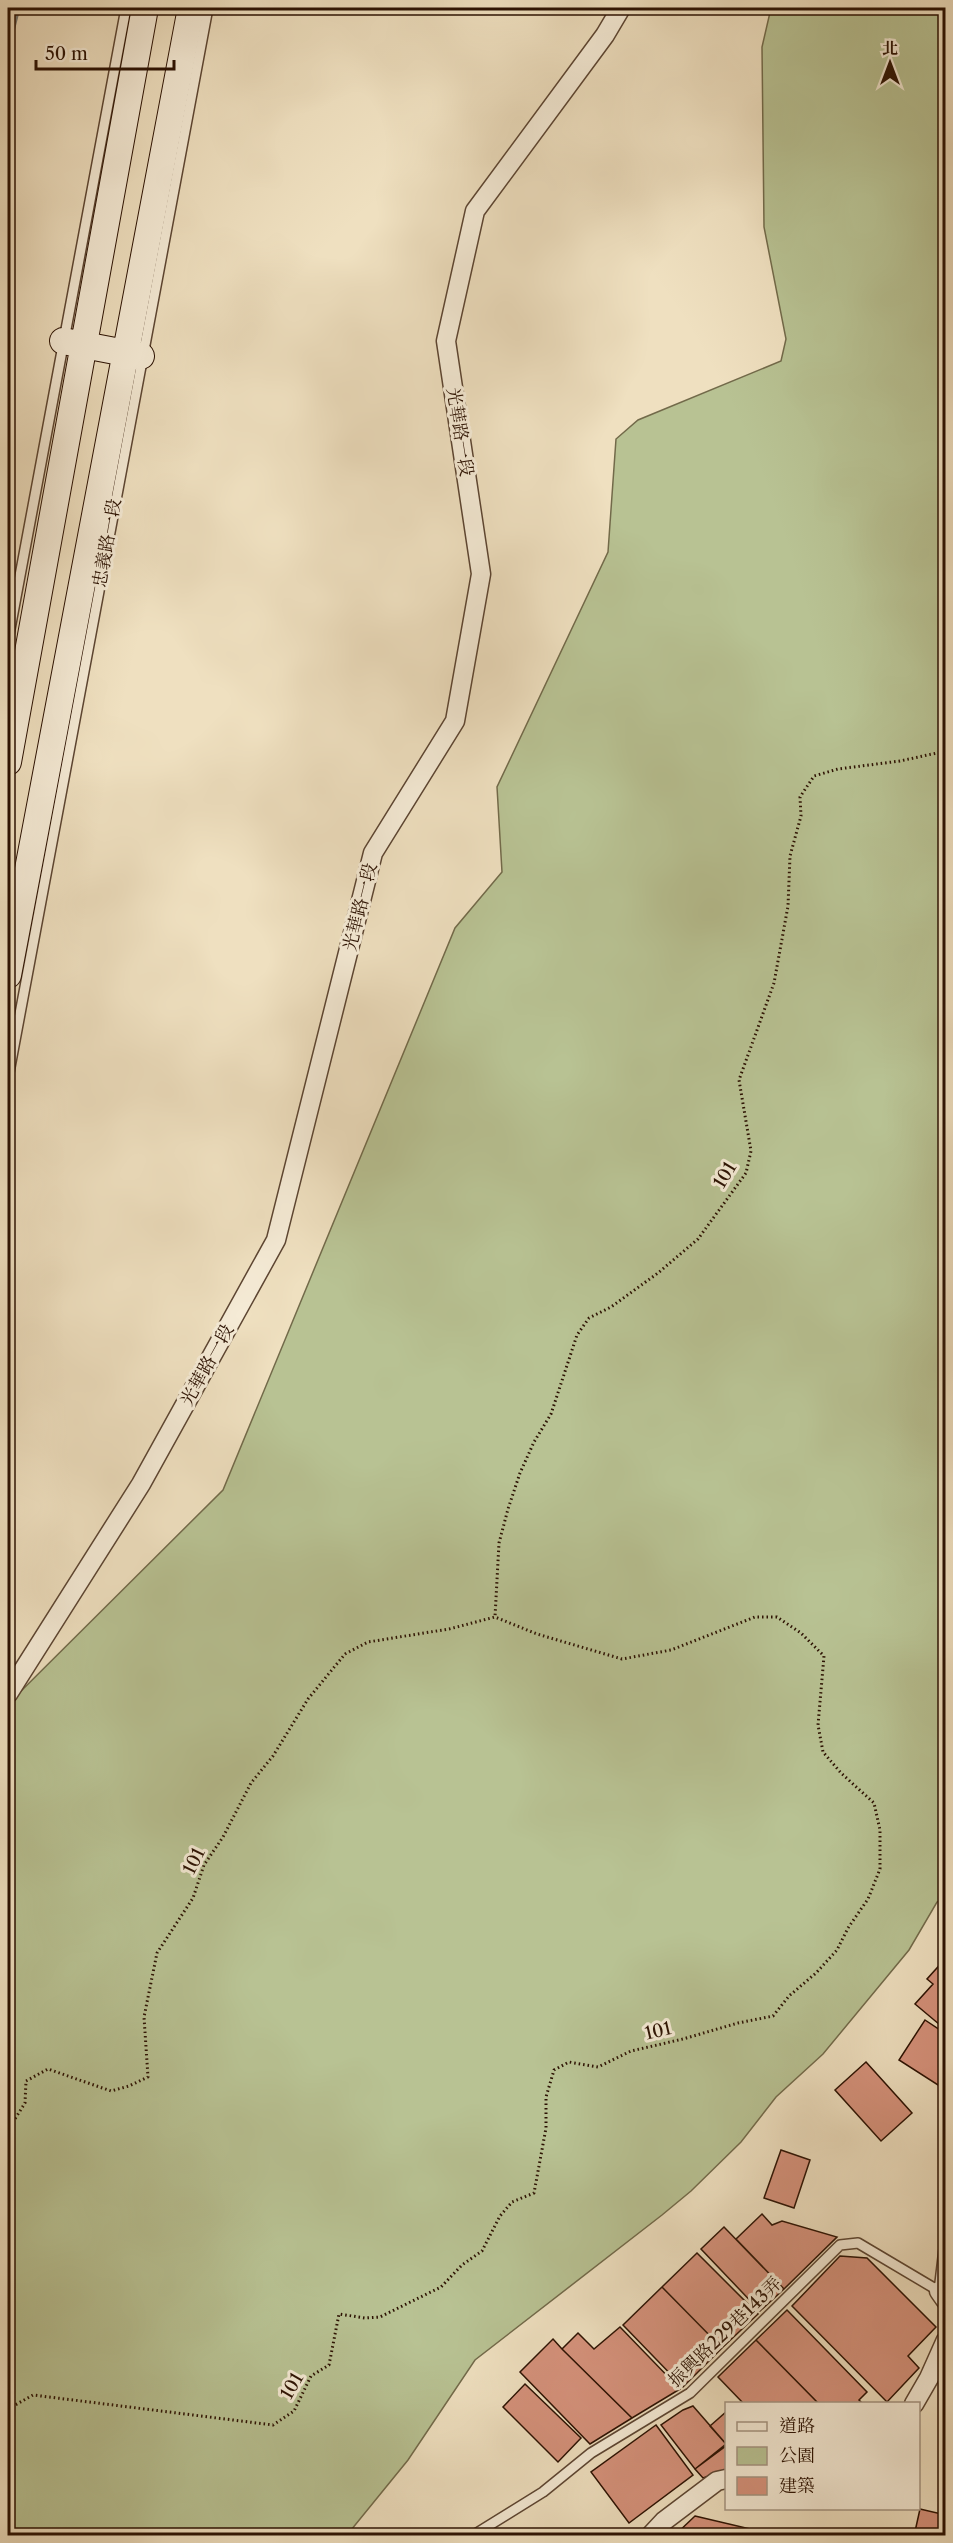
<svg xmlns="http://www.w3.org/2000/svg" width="953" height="2543" font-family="'Libre Caslon Text','Noto Serif TC',serif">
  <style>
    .green { fill: #b8c293; stroke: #726a4a; stroke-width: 1.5 }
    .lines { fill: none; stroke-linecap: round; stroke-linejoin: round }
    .stream { stroke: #717672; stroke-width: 5 }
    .building { fill: #d6927c; stroke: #2b1102; stroke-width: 1.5 }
    .lane-casing { stroke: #5c4532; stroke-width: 12 }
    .street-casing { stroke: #5c4532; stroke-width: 21 }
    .secondary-casing { stroke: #2b1102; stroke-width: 28 }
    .path { stroke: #2b1102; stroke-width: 3; stroke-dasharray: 1.5 3; stroke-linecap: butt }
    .lane { stroke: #f5ebd6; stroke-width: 9 }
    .street { stroke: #f5ebd6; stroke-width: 18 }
    .secondary { stroke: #f5ebd6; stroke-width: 26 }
    .labels { text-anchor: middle; stroke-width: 6; stroke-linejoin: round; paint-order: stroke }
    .street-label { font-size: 18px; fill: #2b1102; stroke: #f5ebd6 }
  </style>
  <rect width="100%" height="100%" fill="#efe0c0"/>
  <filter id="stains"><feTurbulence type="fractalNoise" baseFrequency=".00333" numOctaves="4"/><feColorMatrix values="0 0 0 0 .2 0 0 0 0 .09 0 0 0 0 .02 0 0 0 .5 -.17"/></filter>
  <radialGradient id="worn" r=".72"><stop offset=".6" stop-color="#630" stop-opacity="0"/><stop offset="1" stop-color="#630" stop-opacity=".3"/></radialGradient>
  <path class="green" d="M771,8H945V1898L937,1902L909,1950L823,2054L776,2097L741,2142L691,2191L662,2215L475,2360L408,2460L347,2535L8,2536V1704L223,1490L455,928L502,872L497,787L608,552L616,439L638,420L781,361L786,339L764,227L762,47Z"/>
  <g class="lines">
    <path class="stream" d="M8,47L18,8"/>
  </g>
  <path class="building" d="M946,1958V2030L915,2004L933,1984L927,1979Z
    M925,2020L946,2034V2075L938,2085L899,2060Z
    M866,2062L912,2113L881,2141L835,2090Z
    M781,2150L810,2160L794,2208L764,2198Z
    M762,2214L772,2225L782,2221L837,2237L784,2289L736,2239Z
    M724,2227L784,2289L760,2311L701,2249Z
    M697,2253L758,2314L722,2348L662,2287Z
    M840,2256L867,2258L936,2327L908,2356L919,2368L887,2402L792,2306Z
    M662,2287L722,2348L683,2387L623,2325Z
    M787,2310L867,2392L859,2400L863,2404H819L756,2340Z
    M620,2327L680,2389L632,2418L562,2349L578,2333L594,2349Z
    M553,2339L562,2349L632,2418L590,2444L520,2372Z
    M756,2340L819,2404H744L718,2377Z
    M525,2384L581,2438L558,2462L503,2407Z
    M693,2406L726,2444L695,2469L661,2425L683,2410Z
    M726,2412V2444L710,2426Z
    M656,2425L693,2475L629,2523L591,2472Z
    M726,2446V2470L703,2478L695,2469Z
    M920,2509L946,2515V2536H914Z
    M695,2516L780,2536H674Z"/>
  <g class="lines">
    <defs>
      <path id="lane" d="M8,640L126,8
        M8,1078L208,8
        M472,2536L543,2492L591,2453L690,2393L840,2245L858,2243L939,2291L946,2232"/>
      <path id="street" d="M8,1694L141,1484L276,1240L373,853L455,721L481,574L446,341L475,211L605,35L621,8
        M939,2291L946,2301
        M914,2404L929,2378L946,2340
        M650,2536L664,2521L717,2481L726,2479"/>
      <path id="secondary" d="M63,341L141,356
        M8,762L145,8
        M8,975L191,8"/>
    </defs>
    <use href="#lane" class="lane-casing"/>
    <use href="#street" class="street-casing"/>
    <use href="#secondary" class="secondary-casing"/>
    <path class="path" d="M8,2130L25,2103L26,2081L48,2069L111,2091L129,2086L148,2077L144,2017L157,1953L193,1898L204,1865L223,1837L251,1783L273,1756L308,1699L345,1654L368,1642L449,1629L495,1617L499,1543L508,1509L520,1473L534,1442L551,1414L577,1335L589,1318L611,1307L658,1273L698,1239L746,1173L751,1151L739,1080L774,983L788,906L790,856L801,816L800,797L814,776L838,769L900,761L946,751
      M8,2409L33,2395L273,2425L294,2411L311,2376L329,2365L339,2314L365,2318L380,2317L441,2287L462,2265L482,2251L500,2216L512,2202L534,2193L546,2128V2097L554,2070L569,2062L598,2067L631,2051L683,2039L738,2023L773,2016L789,1996L816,1973L837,1950L848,1928L868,1899L880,1869V1830L874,1803L841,1773L823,1752L818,1725L824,1656L801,1633L777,1617H755L671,1650L622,1659L537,1634L495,1617"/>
    <use href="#lane" class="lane"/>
    <use href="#street" class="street"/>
    <use href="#secondary" class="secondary"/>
  </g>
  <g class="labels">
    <g class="street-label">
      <text transform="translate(460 432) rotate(81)" y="6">光華路一段</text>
      <text transform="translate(107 543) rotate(-80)" y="6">忠義路一段</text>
      <text transform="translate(360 907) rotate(-76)" y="6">光華路一段</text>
      <text transform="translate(725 1175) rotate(-59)" y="6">101</text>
      <text transform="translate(207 1365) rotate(-61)" y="6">光華路一段</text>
      <text transform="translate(194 1861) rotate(-64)" y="6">101</text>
      <text transform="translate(658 2031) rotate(-13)" y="6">101</text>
      <text transform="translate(725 2332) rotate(-44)" y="6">振興路229巷143弄</text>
      <text transform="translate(292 2386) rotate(-60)" y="6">101</text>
    </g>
  </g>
  <rect width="953" height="2543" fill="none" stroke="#efe0c0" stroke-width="30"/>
  <rect x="9" y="9" width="935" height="2525" fill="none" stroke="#2b1102" stroke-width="3"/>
  <rect x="15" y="15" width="923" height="2513" fill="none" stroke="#2b1102" stroke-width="1.5"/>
  <rect x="725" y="2402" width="195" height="108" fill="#f5ebd6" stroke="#a49481" stroke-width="1.5"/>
  <rect x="737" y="2422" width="30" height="9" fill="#f5ebd6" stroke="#a49481" stroke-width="1.5"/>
  <text x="779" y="2432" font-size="18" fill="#2b1102">道路</text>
  <rect x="737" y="2447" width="30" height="18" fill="#b8c293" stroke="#a49481" stroke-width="1.5"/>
  <text x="779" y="2462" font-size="18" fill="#2b1102">公園</text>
  <rect x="737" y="2477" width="30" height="18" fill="#d6927c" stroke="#a49481" stroke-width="1.5"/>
  <text x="779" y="2492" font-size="18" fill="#2b1102">建築</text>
  <g transform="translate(890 63)" stroke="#f5ebd6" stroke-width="4.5" paint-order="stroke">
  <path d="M0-4.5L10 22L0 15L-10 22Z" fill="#2b1102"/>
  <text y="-9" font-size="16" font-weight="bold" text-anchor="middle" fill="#2b1102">北</text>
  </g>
  <path d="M36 60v9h138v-9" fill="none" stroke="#2b1102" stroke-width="3"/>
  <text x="45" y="60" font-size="18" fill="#2b1102" stroke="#f5ebd6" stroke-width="4.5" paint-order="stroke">50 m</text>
  <rect width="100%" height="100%" filter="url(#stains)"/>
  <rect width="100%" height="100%" fill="url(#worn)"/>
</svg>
